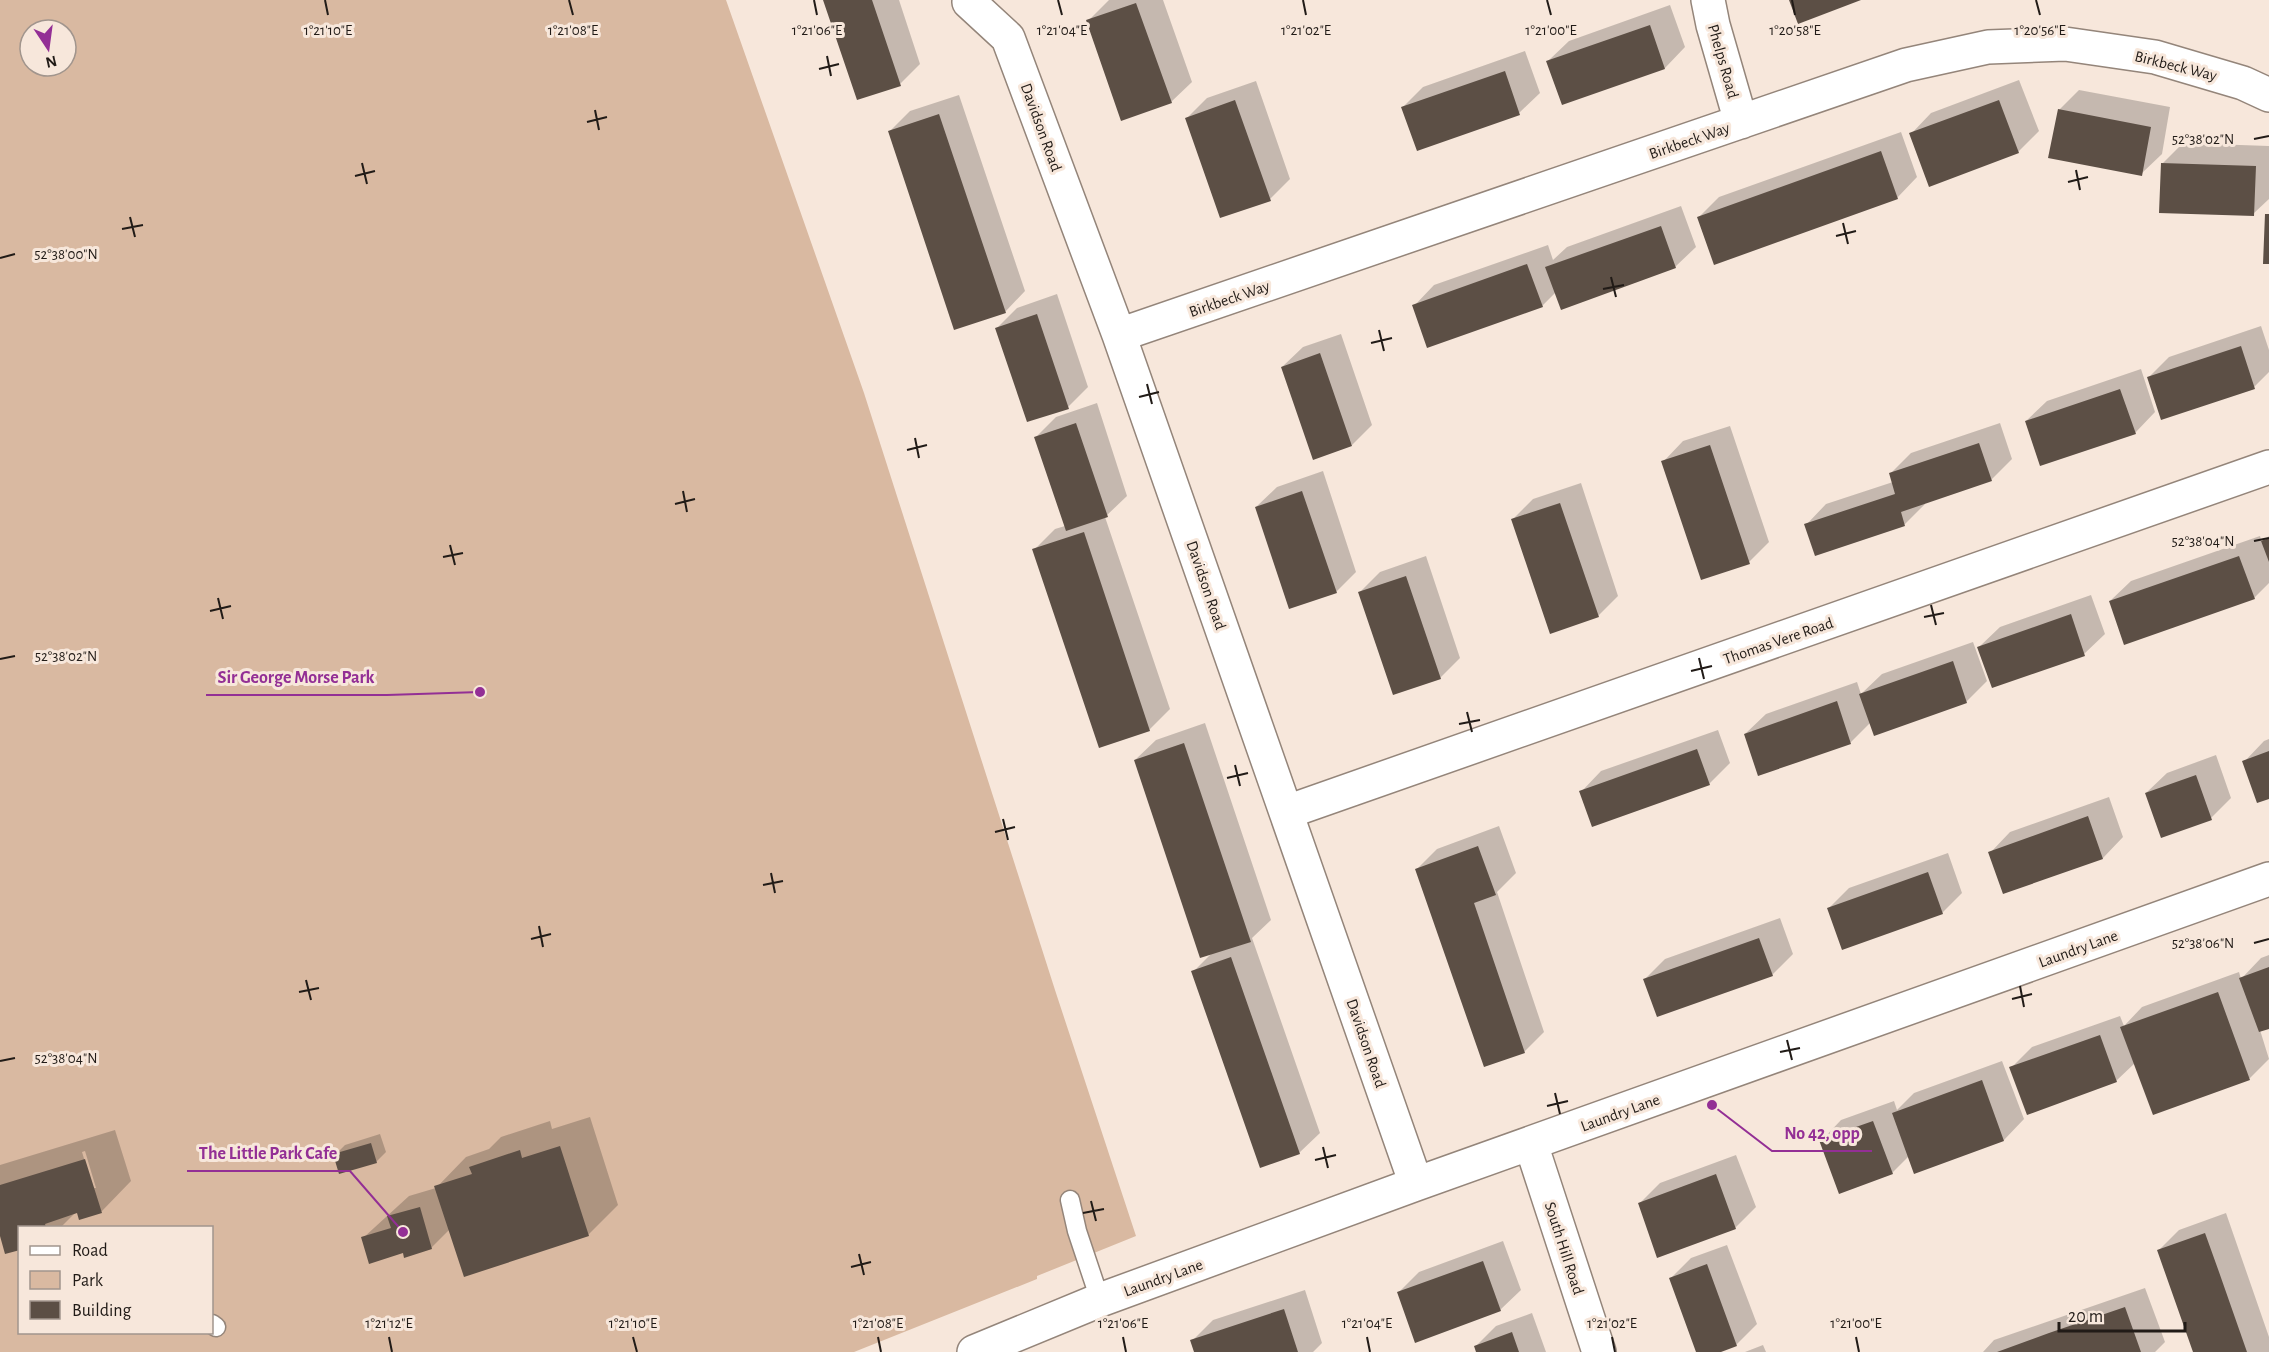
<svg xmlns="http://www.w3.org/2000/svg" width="2269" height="1352" font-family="'Alegreya Sans',sans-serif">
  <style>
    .green { fill: #d9b9a1; fill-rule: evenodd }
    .shadow { fill: #0003; fill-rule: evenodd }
    .building { fill: #5c4f45 }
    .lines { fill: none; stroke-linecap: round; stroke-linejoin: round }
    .lane-casing { stroke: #94857a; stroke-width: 21 }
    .street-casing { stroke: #94857a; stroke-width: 36 }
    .lane { stroke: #fff; stroke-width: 18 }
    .street { stroke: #fff; stroke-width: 33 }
    .ticks { fill: none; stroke: #211b17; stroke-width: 2 }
    .labels { text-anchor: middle; stroke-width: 6; stroke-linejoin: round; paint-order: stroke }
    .street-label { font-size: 16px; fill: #211b17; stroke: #f7e7db }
    .ticks-label { font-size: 15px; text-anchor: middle; fill: #211b17; stroke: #f7e7db; stroke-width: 6; stroke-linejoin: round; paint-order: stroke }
    .leader { fill: none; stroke: #932f95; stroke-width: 2 }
    .callout-dot { fill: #932f95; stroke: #f7e7db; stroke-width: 2 }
    .callout-label { font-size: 18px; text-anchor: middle; font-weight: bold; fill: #932f95; stroke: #f7e7db; stroke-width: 6; stroke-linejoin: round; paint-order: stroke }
  </style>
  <rect width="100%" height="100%" fill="#f7e7db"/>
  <path class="green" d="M0,0H726L864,393L1055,990L1136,1236L1037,1276V1279L854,1352H0ZM30,30H66V66H30ZM20,1228H212V1332H20Z"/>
  <path class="shadow" d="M825,0H899L920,64L900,84Z
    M1109,0H1163L1192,82L1171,102L1088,21Z
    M1670,5L1685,47L1665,68L1548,61L1569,41Z
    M1525,51L1540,93L1519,113L1403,107L1423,87Z
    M2019,80L2039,131L2018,152L1911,134L1931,113Z
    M1256,81L1290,179L1270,199L1187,118L1207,98Z
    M2079,90L2170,107L2162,154L2141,174L2059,110Z
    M959,95L1025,291L1005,312L890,131L910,111Z
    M1901,132L1917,177L1897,198L1699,217L1719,197Z
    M2183,143L2269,146V199L2253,214L2162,164Z
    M1681,206L1696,247L1675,267L1556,292L1542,306H1414L1434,285L1548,245L1553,260L1567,247Z
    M1057,294L1088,387L1068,407L997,328L1017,308Z
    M2261,326L2269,350V372L2254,387L2148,378L2169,357Z
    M1341,334L1372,425L1352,445L1282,367L1303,347Z
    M2141,369L2155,412L2135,433L2026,421L2047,401Z
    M1097,403L1127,496L1105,517L1170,709L1149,730L1034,550L1055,529L1065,526L1036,437L1056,417Z
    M2000,423L2012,459L1991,480L1924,502L1925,504L1905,524L1816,554L1806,525L1826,504L1893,482L1890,474L1911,453Z
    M1730,426L1769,542L1749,562L1663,462L1683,441Z
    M1323,471L1356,572L1336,592L1256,507L1277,487Z
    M1581,483L1618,596L1598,616L1513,519L1533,499Z
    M2260,536L2262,543L2269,536V583L2254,598L2110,601L2131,581Z
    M1426,556L1460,658L1440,678L1360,592L1380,572Z
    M2091,595L2105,634L2084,654L1979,647L2000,627Z
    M1973,642L1987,681L1966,702L1871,722L1851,742L1759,774L1745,734L1766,714L1857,682L1861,694L1882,674Z
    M1205,723L1271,920L1252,938L1320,1133L1299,1153L1193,972L1212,953L1135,760L1156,740Z
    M1718,730L1730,763L1709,784L1581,792L1601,771Z
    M2269,739V798L2244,762L2264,741Z
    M2216,755L2231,798L2211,818L2146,793L2167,773Z
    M2109,797L2123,837L2103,858L2004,893L1990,853L2010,832Z
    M1499,826L1516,873L1497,892L1544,1032L1524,1052L1417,869L1437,849Z
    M1948,853L1962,893L1942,913L1829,908L1849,888Z
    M1780,918L1793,954L1772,975L1645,979L1665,959Z
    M2269,955V1027L2260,1030L2269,1059L2250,1078L2153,1113L2135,1063L2116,1081L2011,1068L2032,1047L2120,1016L2124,1026L2142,1007L2239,972L2241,979L2261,958Z
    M2002,1061L2024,1119L2004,1140L1915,1172L1909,1156L1892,1173L1821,1141L1841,1120L1894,1101L1897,1110L1914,1093Z
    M590,1117L618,1205L588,1235L450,1229L431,1248L404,1251L363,1238L409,1196L436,1188L466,1157L489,1149L501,1137L550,1121L552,1129Z
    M115,1130L131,1181L102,1211L80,1218L78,1211L76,1212L60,1228H20L0,1235V1165ZM85,1151L96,1188H93L82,1152Z
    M380,1134L386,1152L376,1162L335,1155L345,1145Z
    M1736,1155L1756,1207L1735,1228L1639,1204L1660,1183Z
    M2226,1213L2269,1337V1352H2195L2159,1250L2179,1230Z
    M1503,1241L1521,1290L1500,1310L1399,1292L1419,1272Z
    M1727,1245L1757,1324L1736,1345L1717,1352H1698L1671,1278L1691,1258Z
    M2145,1288L2165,1342L2155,1352H1983L1994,1340Z
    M1305,1290L1322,1343L1313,1352H1196L1192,1341L1213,1320Z
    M1532,1313L1546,1352H1478L1476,1346L1496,1326Z
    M1763,1345L1766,1352H1745Z"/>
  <path class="building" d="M823,0H872L901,86L857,100Z
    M1789,0H1861L1798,24Z
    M1136,3L1172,103L1121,121L1086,20Z
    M1650,25L1665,69L1562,105L1546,61Z
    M1505,71L1520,115L1417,151L1401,107Z
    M1235,100L1271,201L1220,218L1185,118Z
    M1999,100L2019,153L1929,187L1909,133Z
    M2058,109L2151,127L2142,176L2048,158Z
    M939,114L1006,313L954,330L888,131Z
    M1881,151L1898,199L1714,265L1697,217Z
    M2161,163L2256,166L2254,216L2159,213Z
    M2265,214H2269V264H2263Z
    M1661,226L1676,268L1561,310L1545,267Z
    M1527,264L1543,307L1427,348L1412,305Z
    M1037,314L1069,409L1027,422L995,328Z
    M2241,346L2255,389L2161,420L2147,377Z
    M1320,353L1352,446L1313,460L1281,367Z
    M2120,389L2136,434L2040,466L2025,421Z
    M1076,423L1108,517L1066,531L1034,437Z
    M1979,443L1992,481L1901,512L1905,526L1815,556L1804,524L1895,494L1889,473Z
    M1710,445L1750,564L1701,580L1661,461Z
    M1302,491L1337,593L1289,609L1255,507Z
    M1560,503L1599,617L1550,634L1511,519Z
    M1084,532L1150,731L1099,748L1032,549Z
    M2269,538V562L2261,541Z
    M2239,556L2255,599L2124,645L2109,601Z
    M1406,576L1441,679L1393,695L1358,592Z
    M2071,614L2085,656L1992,688L1977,647Z
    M1953,661L1967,703L1874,736L1859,694Z
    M1837,701L1851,744L1758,776L1744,734Z
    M1184,743L1251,942L1200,958L1134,760Z
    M1697,749L1710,785L1592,827L1579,791Z
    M2269,751V799L2257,803L2242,761Z
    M2196,775L2212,820L2161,838L2145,793Z
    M2088,816L2103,859L2003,894L1988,852Z
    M1478,846L1496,895L1474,903L1525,1053L1484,1067L1415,869Z
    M1928,872L1943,914L1842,950L1827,908Z
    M1759,938L1773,976L1657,1017L1643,979Z
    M1231,957L1300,1154L1260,1168L1191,971Z
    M2269,967V1029L2259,1032L2239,978Z
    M2218,992L2250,1080L2153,1115L2120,1027Z
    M2100,1035L2117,1082L2027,1115L2009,1067Z
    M1982,1080L2004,1141L1914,1174L1892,1113Z
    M1873,1121L1893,1174L1839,1194L1819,1140Z
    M371,1143L377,1163L339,1174L333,1154Z
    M560,1146L589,1236L464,1277L434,1186L472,1174L469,1167L520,1150L522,1158Z
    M85,1159L102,1213L79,1220L77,1213L45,1224L46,1227H20V1250L5,1254L0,1236V1185Z
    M1716,1174L1736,1229L1657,1258L1638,1203Z
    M420,1207L432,1249L404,1258L403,1253L369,1264L361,1237L391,1228L387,1216Z
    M2205,1233L2219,1272L2247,1352H2193L2157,1250Z
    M1483,1261L1501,1311L1415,1343L1397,1292Z
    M1707,1264L1737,1346L1721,1352H1696L1669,1278Z
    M2125,1307L2141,1352H1997L2049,1333Z
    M1284,1309L1298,1352H1194L1190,1340Z
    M1512,1332L1519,1352H1476L1474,1346Z"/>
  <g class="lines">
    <defs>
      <path id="lane" d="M1070,1200L1077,1231L1100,1300
        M212,1324L216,1327"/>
      <path id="street" d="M1708,0L1713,25L1741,122
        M969,2L1008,38L1119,335L1416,1184
        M1119,335L1906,65L1988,47L2065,44L2155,57L2243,83L2269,95
        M1287,812L2269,467
        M1531,1144L1599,1352
        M974,1352L1100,1300L1416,1184L2269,879"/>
    </defs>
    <use href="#lane" class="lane-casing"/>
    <use href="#street" class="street-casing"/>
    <use href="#lane" class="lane"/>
    <use href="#street" class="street"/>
  </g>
  <path class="ticks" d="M325,0L328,15M569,0L573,15M814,0L817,15M1058,0L1062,15M1303,0L1306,15M1547,0L1551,15M1792,0L1795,15M2036,0L2040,15M827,56L831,76M819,69L839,64M595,110L599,130M587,122L607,117M2254,139L2269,136M362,163L367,184M2076,170L2080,190M355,176L375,171M2068,182L2088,177M130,217L135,237M1843,223L1848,244M122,229L143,225M1836,236L1856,231M0,258L15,254M1611,277L1616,297M1603,289L1624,285M1379,330L1384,351M1371,343L1392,338M1147,384L1152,404M1139,397L1159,392M915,438L919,458M907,450L927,445M683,491L687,512M675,504L695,499M2254,541L2269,538M450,545L455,565M443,557L463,553M218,598L223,619M1931,605L1936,625M210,611L231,606M1924,617L1944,613M1699,658L1704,679M0,659L15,656M1691,671L1712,666M1467,712L1472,732M1459,724L1480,720M1235,765L1240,786M1227,778L1248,773M1003,819L1008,840M995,832L1015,827M771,873L775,893M763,885L783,881M539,926L543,947M531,939L551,934M2254,943L2269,939M306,980L311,1000M2020,986L2024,1007M299,992L319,988M2012,999L2032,994M1787,1040L1792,1060M1780,1052L1800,1048M0,1061L15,1058M1555,1093L1560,1114M1547,1106L1568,1101M1323,1147L1328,1168M1315,1160L1336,1155M1091,1201L1096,1221M1083,1213L1104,1209M859,1254L864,1275M851,1267L871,1262M389,1337L392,1352M633,1337L637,1352M878,1337L881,1352M1123,1337L1126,1352M1367,1337L1370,1352M1612,1337L1615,1352M1856,1337L1859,1352"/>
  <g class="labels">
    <g class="street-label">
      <text transform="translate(1724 61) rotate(74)" y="6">Phelps Road</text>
      <text transform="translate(2176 65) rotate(14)" y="6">Birkbeck Way</text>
      <text transform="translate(1042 127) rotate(70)" y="6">Davidson Road</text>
      <text transform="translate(1689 140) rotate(-19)" y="6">Birkbeck Way</text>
      <text transform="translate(1229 298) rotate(-19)" y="6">Birkbeck Way</text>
      <text transform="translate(1207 585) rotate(71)" y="6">Davidson Road</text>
      <text transform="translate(1778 640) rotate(-19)" y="6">Thomas Vere Road</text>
      <text transform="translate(2078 948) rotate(-20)" y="6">Laundry Lane</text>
      <text transform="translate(1367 1043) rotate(71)" y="6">Davidson Road</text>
      <text transform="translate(1620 1112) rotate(-20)" y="6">Laundry Lane</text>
      <text transform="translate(1565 1248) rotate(72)" y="6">South Hill Road</text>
      <text transform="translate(1163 1277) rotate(-20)" y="6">Laundry Lane</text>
    </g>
  </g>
  <g class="ticks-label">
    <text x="328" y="35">1°21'10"E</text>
    <text x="573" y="35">1°21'08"E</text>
    <text x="817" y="35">1°21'06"E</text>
    <text x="1062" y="35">1°21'04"E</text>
    <text x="1306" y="35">1°21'02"E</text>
    <text x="1551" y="35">1°21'00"E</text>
    <text x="1795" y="35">1°20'58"E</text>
    <text x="2040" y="35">1°20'56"E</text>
    <text x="2203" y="144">52°38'02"N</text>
    <text x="66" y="259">52°38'00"N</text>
    <text x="2203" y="546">52°38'04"N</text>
    <text x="66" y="661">52°38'02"N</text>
    <text x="2203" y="948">52°38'06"N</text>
    <text x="66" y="1063">52°38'04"N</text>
    <text x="389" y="1328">1°21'12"E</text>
    <text x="633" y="1328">1°21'10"E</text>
    <text x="878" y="1328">1°21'08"E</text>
    <text x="1123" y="1328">1°21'06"E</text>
    <text x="1367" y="1328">1°21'04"E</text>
    <text x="1612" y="1328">1°21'02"E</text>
    <text x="1856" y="1328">1°21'00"E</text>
  </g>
  <path class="leader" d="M480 692L387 695H206M1712 1105L1772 1151H1872M403 1232L350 1171H187"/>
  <g class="callout-dot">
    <circle cx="480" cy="692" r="6"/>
    <circle cx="1712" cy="1105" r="6"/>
    <circle cx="403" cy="1232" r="6"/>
  </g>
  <g class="callout-label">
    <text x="296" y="683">Sir George Morse Park</text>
    <text x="1822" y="1139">No 42, opp</text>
    <text x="268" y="1159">The Little Park Cafe</text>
  </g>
  <rect x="18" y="1226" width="195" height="108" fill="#f7e7db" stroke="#a1958d" stroke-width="1.5"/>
  <rect x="30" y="1246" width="30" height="9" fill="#ffffff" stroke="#a1958d" stroke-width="1.5"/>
  <text x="72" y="1256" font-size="18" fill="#211b17">Road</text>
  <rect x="30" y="1271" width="30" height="18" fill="#d9b9a1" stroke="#a1958d" stroke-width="1.5"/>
  <text x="72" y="1286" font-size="18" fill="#211b17">Park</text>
  <rect x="30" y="1301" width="30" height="18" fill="#5c4f45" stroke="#a1958d" stroke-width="1.5"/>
  <text x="72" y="1316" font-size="18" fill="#211b17">Building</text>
  <g transform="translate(48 48) rotate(167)"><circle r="28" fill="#f7e7db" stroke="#a1958d" stroke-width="1.5"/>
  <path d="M0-4.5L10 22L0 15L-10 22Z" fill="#932f95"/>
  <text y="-9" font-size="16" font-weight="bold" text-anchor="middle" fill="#211b17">N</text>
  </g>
  <path d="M2059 1322v9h126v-9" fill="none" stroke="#211b17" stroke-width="3"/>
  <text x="2068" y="1322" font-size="18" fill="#211b17" stroke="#f7e7db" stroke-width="4.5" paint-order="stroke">20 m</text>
</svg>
